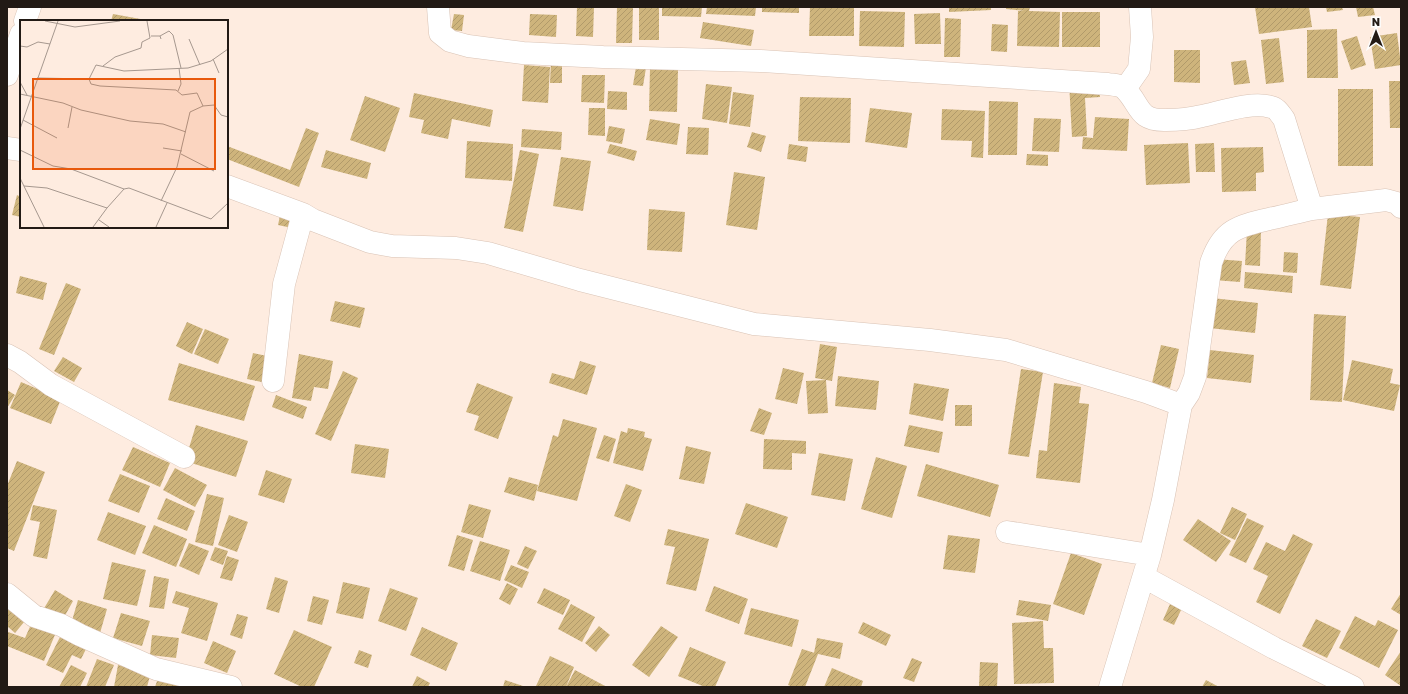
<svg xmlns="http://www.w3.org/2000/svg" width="1408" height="694" font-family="'Golos Text',sans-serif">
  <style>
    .building { fill: url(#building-hatch) }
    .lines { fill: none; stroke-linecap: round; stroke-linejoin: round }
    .minor-casing { stroke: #d9c3b5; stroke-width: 23 }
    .major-casing { stroke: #d9c3b5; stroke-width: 23 }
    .minor { stroke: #fff; stroke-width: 22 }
    .major { stroke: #fff; stroke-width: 22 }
    .inset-road { fill: none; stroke: #a6988f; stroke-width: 1 }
    .view { fill: #e8590c; fill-opacity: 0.15; stroke: #e8590c; stroke-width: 2 }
    .inset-edge { fill: none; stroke: #221a15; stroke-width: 2 }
  </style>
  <defs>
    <pattern id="building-hatch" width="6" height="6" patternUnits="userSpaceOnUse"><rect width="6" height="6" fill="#ceb47c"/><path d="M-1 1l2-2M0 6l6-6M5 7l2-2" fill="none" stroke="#b19a6a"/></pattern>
  </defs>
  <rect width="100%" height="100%" fill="#feece0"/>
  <path class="building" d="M577,7H594L593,37L576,36Z
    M617,7H633L632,43H616Z
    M639,7H659V40H639Z
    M662,7H702L701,17L662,16Z
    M707,7H756L755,16L706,14Z
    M762,7H799V13L762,12Z
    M810,7H854V36H809Z
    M949,7H991V10L949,12Z
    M1006,7H1030L1029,11L1060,12L1059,47L1017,46L1018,11H1024L1006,9Z
    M1255,7H1309L1312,27L1259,34Z
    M1326,7H1342L1343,10L1327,12Z
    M1356,7H1373L1375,15L1358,17Z
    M860,11L905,12L904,47L859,46Z
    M1062,12H1100V47H1062Z
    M940,13L941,44H915L914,14Z
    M113,14L146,20V21H111Z
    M454,14L464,15L462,31L451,30Z
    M530,14L557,15L556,37L529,35Z
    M945,18L961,19L960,57H944Z
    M703,22L754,30L751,46L700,38Z
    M992,24L1008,25L1007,52L991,51Z
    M1337,29L1338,78H1307V30Z
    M1397,33L1401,65L1375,69L1370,37Z
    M1357,36L1366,65L1351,70L1341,41Z
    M1279,38L1284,82L1266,84L1261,40Z
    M1174,50H1200V83L1174,82Z
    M1246,60L1250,83L1234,85L1231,62Z
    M551,61H562V83H550Z
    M637,61L647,62L643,86L633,85Z
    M524,65L550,67L548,103L522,101Z
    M650,68L678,69L677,112L649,111Z
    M582,75H605L604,103L581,102Z
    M1099,81L1100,97L1085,98L1087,136L1072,137L1069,82Z
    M1389,81H1401V128H1390Z
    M706,84L732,87L727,123L702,119Z
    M1338,89H1373V166H1338Z
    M608,91L627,92V110L607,109Z
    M733,92L754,95L750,127L729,124Z
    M414,93L493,110L490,127L452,119L448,139L421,133L424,120L409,117Z
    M365,96L400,108L385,152L350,140Z
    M800,97L851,98L850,143L798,141Z
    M989,101L1018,102L1017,155H988Z
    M589,108H605V136L588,135Z
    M870,108L912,113L907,148L865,142Z
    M942,109L985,111L983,158L971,157L972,141L941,140Z
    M1095,117L1129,119L1127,151L1082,149L1083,137L1093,138Z
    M1034,118L1061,119L1059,152L1032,151Z
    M650,119L680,124L677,145L646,140Z
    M609,126L625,129L622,144L606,141Z
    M688,127L709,128L708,155L686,154Z
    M306,128L319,133L299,187L227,159V146L290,170Z
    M522,129L562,132L561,150L521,147Z
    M752,132L766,136L761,152L747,147Z
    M467,141L513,144L512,181L465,178Z
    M1188,143L1190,183L1146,185L1144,145Z
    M1214,143L1215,172H1196L1195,144Z
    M610,144L637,151L634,161L607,153Z
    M789,144L808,147L806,162L787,159Z
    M1263,147L1264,172L1256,173V191L1222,192L1221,148Z
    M326,150L371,163L367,179L321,167Z
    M520,150L539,154L523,232L504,228Z
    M1027,154L1048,155V166L1026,165Z
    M561,157L591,161L583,211L553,206Z
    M734,172L765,177L757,230L726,225Z
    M17,195L21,197V217L12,215Z
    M649,209L685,212L682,252L647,250Z
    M281,211L294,214L292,228L278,225Z
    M1328,214L1360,217L1351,289L1320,285Z
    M1247,230H1261L1260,266L1245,265Z
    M1284,252L1298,253L1297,273L1283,272Z
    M1215,259L1242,261L1240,282L1213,280Z
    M1245,272L1293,276L1292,293L1244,288Z
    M20,276L47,283L43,300L16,293Z
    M66,283L81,289L54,355L39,349Z
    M1212,298L1258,303L1255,333L1209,328Z
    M335,301L365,308L360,328L330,321Z
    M1314,314L1346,316L1342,402L1310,400Z
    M187,322L203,329L192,354L176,346Z
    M205,329L229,339L218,364L194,354Z
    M820,344L837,347L832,381L815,378Z
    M1161,345L1179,349L1170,388L1152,383Z
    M1210,350L1254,355L1251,383L1207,378Z
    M253,353L267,356L262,382L247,379Z
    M299,354L333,361L328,389L314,387L311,401L292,398Z
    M63,357L82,368L74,382L54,371Z
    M1352,360L1393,369L1390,383L1400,385L1394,411L1343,400Z
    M580,361L596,366L587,395L549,383L552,373L574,379Z
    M179,363L255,386L244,421L168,400Z
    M783,368L804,373L797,404L775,399Z
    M1021,369L1043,372L1029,457L1008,454Z
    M343,371L358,378L331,441L315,434Z
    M838,376L879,381L876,410L835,406Z
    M826,380L828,413L808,414L806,381Z
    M21,382L61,399L51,424L10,408Z
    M477,383L513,397L498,439L474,430L479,416L466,412Z
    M914,383L949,389L943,421L909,414Z
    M1054,383L1081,387L1079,403L1089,404L1080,483L1036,478L1039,450L1047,451Z
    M7,390L15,395L7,408Z
    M276,395L307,407L303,419L272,407Z
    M955,405H972V426H955Z
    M759,408L772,413L764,435L750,431Z
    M563,419L597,428L577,501L537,491L553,435L558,437Z
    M196,425L248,441L236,477L185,461Z
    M909,425L943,432L939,453L904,446Z
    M628,428L645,432L644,437L652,439L643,471L613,463L621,431L627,433Z
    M604,435L616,439L609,462L596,458Z
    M764,439L806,441V454L792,453V470L763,469Z
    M355,444L389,449L385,478L351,473Z
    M686,446L711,452L704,484L679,479Z
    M133,447L170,463L160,487L122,470Z
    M819,453L853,459L845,501L811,495Z
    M876,457L907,466L892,518L861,509Z
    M17,461L45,472L14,551L7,548V486Z
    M926,464L999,485L990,517L917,496Z
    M175,468L207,485L195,507L163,490Z
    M266,470L292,479L284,503L258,495Z
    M120,474L150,486L139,513L108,501Z
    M509,477L538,485L534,501L504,492Z
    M626,484L642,490L630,522L614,516Z
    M207,494L224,498L213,546L195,542Z
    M166,498L195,511L187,531L157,519Z
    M746,503L788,517L777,548L735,534Z
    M469,504L491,510L483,538L461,532Z
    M33,505L57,510L47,559L33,556L40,522L30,520Z
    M1232,507L1247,514L1235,540L1220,533Z
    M108,512L146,526L135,555L97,540Z
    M229,515L248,522L237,552L218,545Z
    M1247,518L1264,526L1246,563L1229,555Z
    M1198,519L1231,541L1216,562L1183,540Z
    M154,525L187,539L176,567L142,553Z
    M668,529L709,539L696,591L666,584L675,547L664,545Z
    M1293,534L1313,544L1280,614L1256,602L1268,576L1253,569L1266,542L1285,551Z
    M457,535L473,540L464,571L448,566Z
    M948,535L980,539L975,573L943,569Z
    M480,541L510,550L500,581L470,571Z
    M189,543L209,551L199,575L179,566Z
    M525,546L537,551L528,569L517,564Z
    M215,547L228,551L223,565L210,560Z
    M1071,553L1102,564L1084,615L1053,604Z
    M227,556L239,560L232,581L220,578Z
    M112,562L146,570L137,606L103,599Z
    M511,565L529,572L522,588L504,580Z
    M154,576L169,579L164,609L149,607Z
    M275,577L288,581L279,613L266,609Z
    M343,582L370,588L363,619L336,613Z
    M507,583L518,589L510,605L499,599Z
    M714,586L748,599L739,624L705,611Z
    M390,588L418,598L406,631L378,621Z
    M544,588L570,600L563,615L537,603Z
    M55,590L73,601L62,621L43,610Z
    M176,591L218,603L207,641L181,633L189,608L172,603Z
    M1401,593V615L1391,609Z
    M313,596L329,600L322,625L307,621Z
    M7,599L29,616L15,633L7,626Z
    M78,600L107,609L100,633L71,624Z
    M1019,600L1051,605L1048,621L1016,615Z
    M571,604L595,617L582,642L558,629Z
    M1170,604L1182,608L1174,625L1163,620Z
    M751,608L799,620L792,647L744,634Z
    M121,613L150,621L142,646L113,638Z
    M237,614L248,617L242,639L230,635Z
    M1355,616L1375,626L1378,620L1398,630L1379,668L1339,648Z
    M1316,619L1341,631L1327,658L1302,646Z
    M33,620L57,630L44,661L7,646V635L8,632L25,638Z
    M1043,621L1044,648H1053L1054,683L1014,684L1012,623Z
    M863,622L891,635L886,646L858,633Z
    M599,626L610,635L596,652L585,643Z
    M661,626L678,637L649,677L632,665Z
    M422,627L458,643L446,671L410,655Z
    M294,630L332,647L314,687H302L274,674Z
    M61,635L87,647L81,659L72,655L63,673L46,665Z
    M152,635L179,638L176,658L150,655Z
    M817,638L843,643L840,659L814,653Z
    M213,641L236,651L227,673L204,663Z
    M690,647L726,662L715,687H705L678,676Z
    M802,649L818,654L805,687H793L788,685Z
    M359,650L372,655L368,668L354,663Z
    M1401,651V686L1385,675Z
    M550,656L574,667L566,687L536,686Z
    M912,658L922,662L914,682L903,678Z
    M97,659L114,665L105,687H86Z
    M980,662L998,663L997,687H979Z
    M71,665L87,673L80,687H59Z
    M118,665L151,672L147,687H114Z
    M832,668L863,681L861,687H824Z
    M575,670L607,687H566Z
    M159,675L183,681L181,687H155Z
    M417,676L430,683L428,687H412Z
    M505,680L526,687H503Z
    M1206,680L1219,687H1202Z"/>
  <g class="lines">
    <defs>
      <path id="minor" d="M438,7L440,33L450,41L468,46L523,53L603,57L761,61L1108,84C1114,85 1121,85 1125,89C1141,105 1137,121 1166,120C1177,120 1190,119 1202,116C1221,112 1252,101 1271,107C1277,108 1280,114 1284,119L1312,209L1386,200L1397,203L1401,207
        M1125,89L1139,69L1142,37L1140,7
        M7,148L21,150
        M227,186L303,214L313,220L370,242L392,246L456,248L488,253L580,280L754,324L930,340L1006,350L1146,392L1181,405
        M7,355L20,362L51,385L184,457
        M273,381L284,284L303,214
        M1007,532L1150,555
        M1144,577L1274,648L1353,687
        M7,594L34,616L61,625L80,635L156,669L231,687
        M1110,687L1150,555L1163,500L1181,405L1189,393L1195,377L1211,263C1222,230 1238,226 1269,219C1284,216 1298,212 1312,209"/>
      <path id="major" d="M25,21L30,7
        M7,75L21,34"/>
    </defs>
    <use href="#minor" class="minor-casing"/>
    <use href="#major" class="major-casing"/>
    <use href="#minor" class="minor"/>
    <use href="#major" class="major"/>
  </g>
  <g transform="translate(20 20)">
    <rect width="208" height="208" fill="#feece0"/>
    <path class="inset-road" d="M25,1L55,7L100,1M131,16H140L141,19M140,16L149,11L153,15L161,48M169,19L180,45M0,26L7,27L18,22L30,24M193,39L199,53M83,46L95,37L121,28L122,22L130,18L127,1M17,58L69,59L71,64L80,66L156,70L162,75L177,73L183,86L194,85L201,95L208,97M69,59L76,45L104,51L168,48L191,41L208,29M0,62L7,75M158,71L161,64L159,48M0,74L43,83L61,90L110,101L143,104L166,112M3,100L37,118M48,108L52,87M0,109L38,1M143,128L162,131M0,130L33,146L51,149L104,169M161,134L194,151M0,158L24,207M4,166L27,168L87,188L104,169L109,168L191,199L208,183M141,181L157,147L170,92L183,86M79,200L89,207M73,207L87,188M136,207L147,183"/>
    <path class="view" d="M13,59H195V149H13Z"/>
    <rect width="208" height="208" class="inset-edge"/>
  </g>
  <rect width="1408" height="694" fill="none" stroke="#221a15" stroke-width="16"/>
  <g transform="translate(1376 32)" stroke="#fdfdfd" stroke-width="3" paint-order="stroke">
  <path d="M0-3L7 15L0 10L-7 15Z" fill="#221a15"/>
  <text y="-6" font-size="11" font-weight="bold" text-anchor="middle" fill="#221a15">N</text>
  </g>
</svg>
